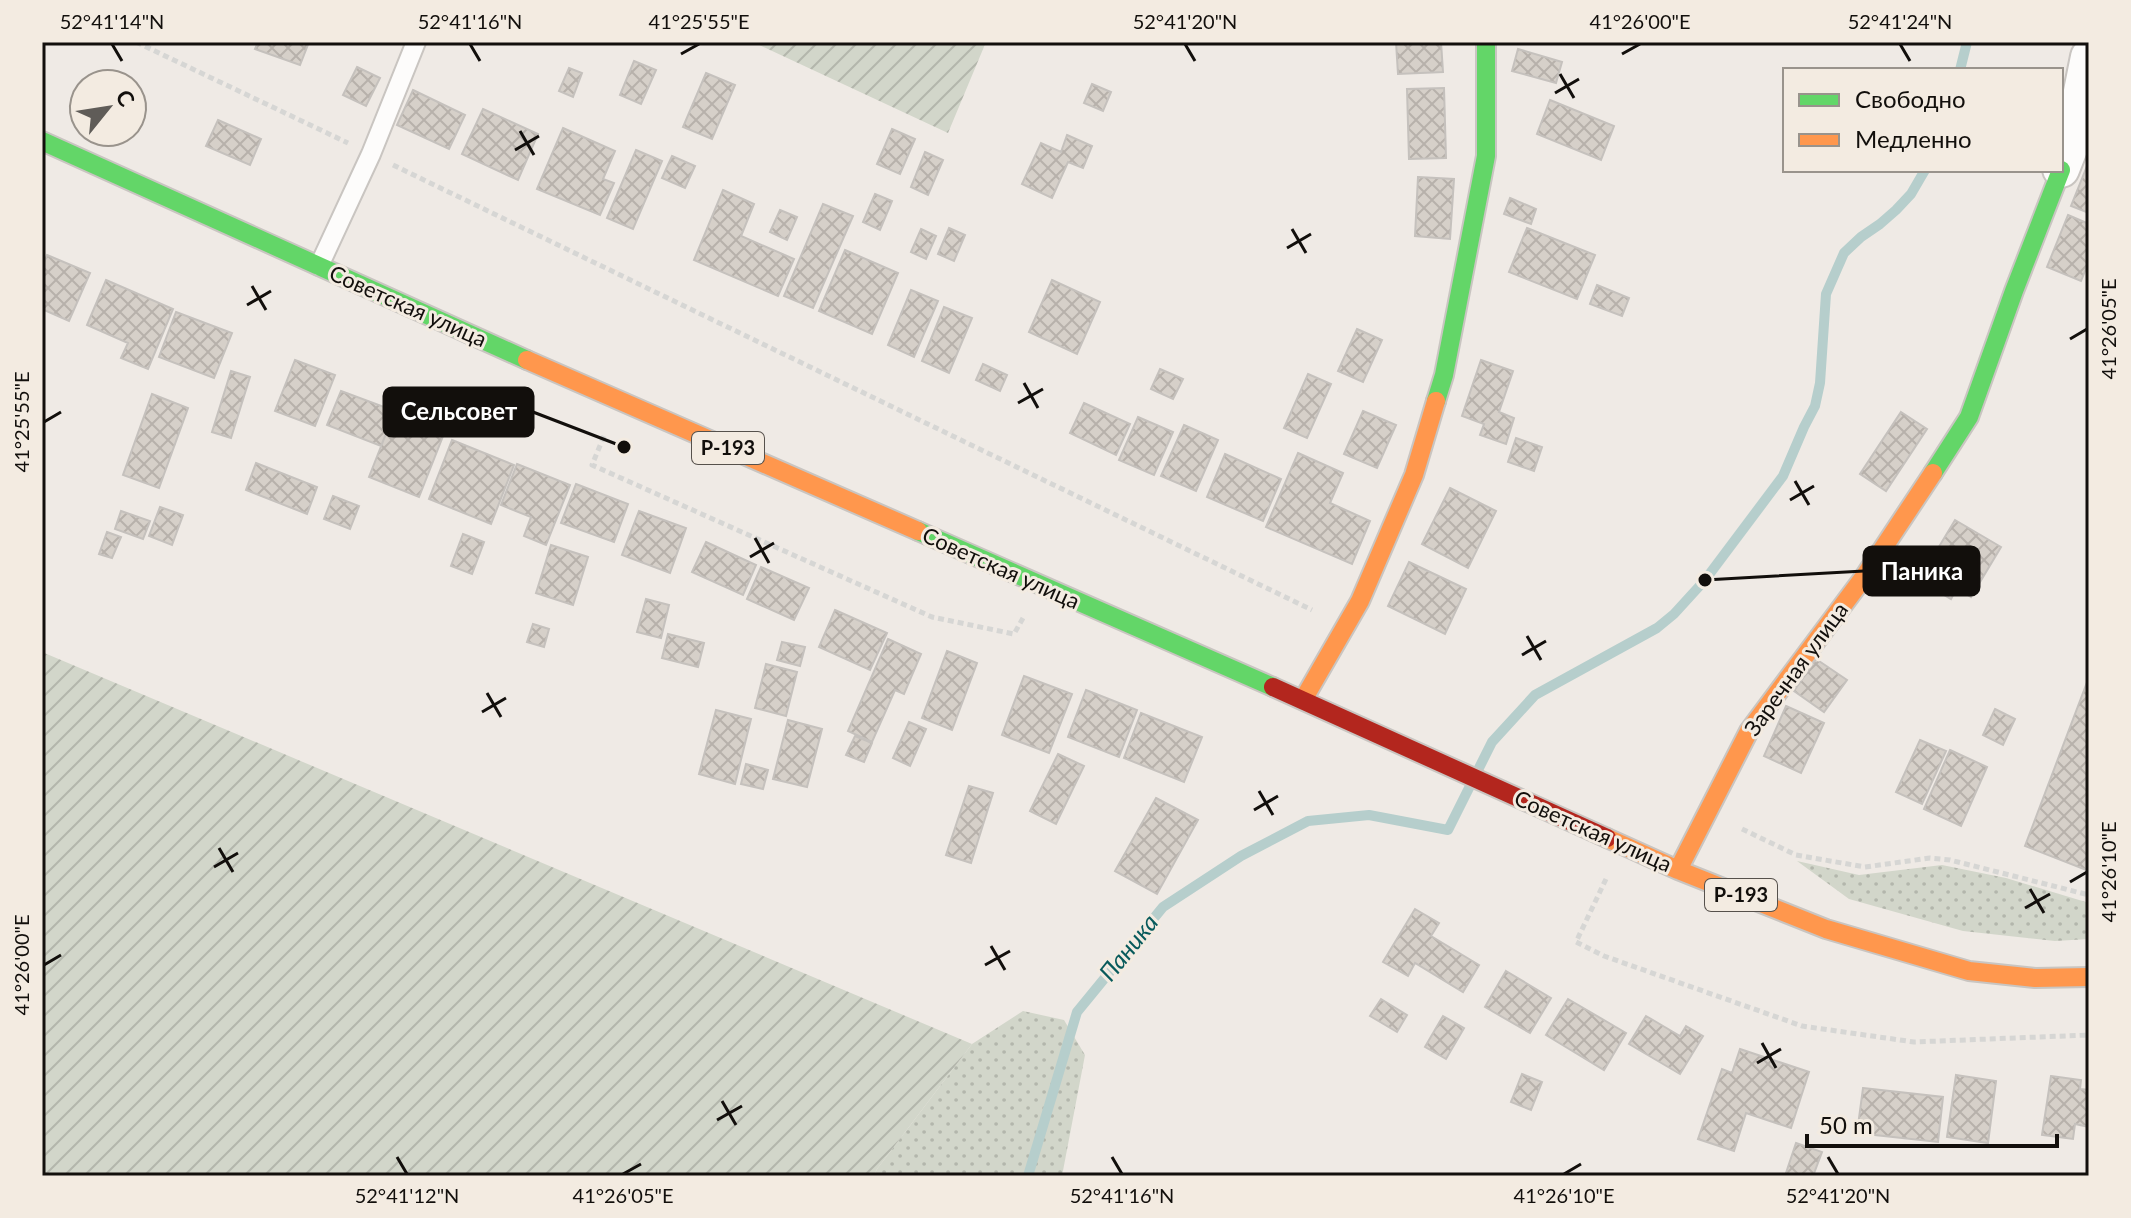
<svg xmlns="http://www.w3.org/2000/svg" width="2131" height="1218" font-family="Lato,sans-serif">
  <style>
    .grass { fill: url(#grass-dots) }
    .garden { fill: url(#garden-furrows) }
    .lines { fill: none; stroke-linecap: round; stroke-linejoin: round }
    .stream { stroke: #b6cecc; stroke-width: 10 }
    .building { fill: url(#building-cross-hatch); stroke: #c5c1bd; stroke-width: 2 }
    .lane-casing { stroke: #c9c5c1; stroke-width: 22 }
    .street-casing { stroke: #c9c5c1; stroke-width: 40 }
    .fast-casing { stroke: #c9c5c1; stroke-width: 22 }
    .slow-casing { stroke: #c9c5c1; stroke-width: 22 }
    .jam-casing { stroke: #c9c5c1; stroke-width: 22 }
    .path { stroke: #d6d6d4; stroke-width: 5; stroke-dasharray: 6 4; stroke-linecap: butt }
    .lane { stroke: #fdfcfb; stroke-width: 18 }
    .street { stroke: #fdfcfb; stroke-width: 36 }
    .fast { stroke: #63d668; stroke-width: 18 }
    .slow { stroke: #ff974d; stroke-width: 18 }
    .jam { stroke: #b3261e; stroke-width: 18 }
    .ticks { fill: none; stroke: #120f0c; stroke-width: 3 }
    .labels { text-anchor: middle; stroke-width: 6; stroke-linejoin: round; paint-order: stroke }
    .shield { fill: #f3ebe1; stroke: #56514c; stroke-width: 2 }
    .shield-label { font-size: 20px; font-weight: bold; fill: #120f0c }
    .street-label { font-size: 22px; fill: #120f0c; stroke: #f3ebe1 }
    .water-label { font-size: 24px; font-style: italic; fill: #075a5b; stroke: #f3ebe1 }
    .leader { fill: none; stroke: #120f0c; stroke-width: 3 }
    .callout-dot { fill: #120f0c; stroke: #f3ebe1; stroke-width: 3 }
    .callout { fill: #120f0c; stroke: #120f0c; stroke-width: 3 }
    .callout-label { font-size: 24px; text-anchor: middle; font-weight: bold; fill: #fff }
    .neatline { fill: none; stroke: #120f0c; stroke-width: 3 }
    .ticks-label { font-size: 20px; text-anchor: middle; fill: #120f0c }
  </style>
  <defs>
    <pattern id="grass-dots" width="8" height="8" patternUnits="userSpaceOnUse" patternTransform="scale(2)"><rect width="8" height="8" fill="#d2d6ca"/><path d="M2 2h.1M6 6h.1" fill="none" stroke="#b3b6ac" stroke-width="1.8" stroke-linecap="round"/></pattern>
    <pattern id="garden-furrows" width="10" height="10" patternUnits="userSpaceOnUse" patternTransform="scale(2)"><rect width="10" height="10" fill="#d2d6ca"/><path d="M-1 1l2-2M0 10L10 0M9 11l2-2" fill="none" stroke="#b3b6ac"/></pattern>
    <pattern id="building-cross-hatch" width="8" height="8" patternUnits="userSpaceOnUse" patternTransform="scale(2)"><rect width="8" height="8" fill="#d6d0c9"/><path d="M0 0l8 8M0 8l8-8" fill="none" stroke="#b7b1ab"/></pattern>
  </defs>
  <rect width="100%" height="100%" fill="#efeae5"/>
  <path class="grass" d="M1797,861L1859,875L1942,865L2006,878L2089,903V939L2055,941L1963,931L1849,899Z
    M1023,1011L1064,1020L1085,1055L1062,1176H874L877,1169L972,1044Z"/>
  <path class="garden" d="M753,42H986L948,133Z
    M42,652L972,1044L877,1169L874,1176H42Z"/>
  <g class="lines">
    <path class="stream" d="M1960,70L1967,42
      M1479,768L1492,742L1535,695L1657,628L1674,614L1705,580L1783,476L1804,427L1815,406L1820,383L1826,294L1844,253L1861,237L1880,224L1896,210L1911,194L1925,170
      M1028,1176L1077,1012L1163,907L1241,856L1308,821L1369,815L1448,830L1470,786"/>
  </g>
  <path class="building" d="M258,42H309L300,65L255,49Z
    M1396,42H1441L1443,72L1398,74Z
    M1518,49L1562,62L1556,83L1512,71Z
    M634,61L656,70L641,104L620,95Z
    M357,67L380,78L366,106L343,95Z
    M569,68L582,73L573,97L559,91Z
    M706,73L735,85L712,139L683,127Z
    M1092,84L1111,92L1103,111L1084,103Z
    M1444,88L1446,158L1409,159L1407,89Z
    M413,90L465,115L449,149L397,125Z
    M1550,100L1614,126L1601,160L1537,134Z
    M483,109L538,134L518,180L462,154Z
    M218,120L261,139L250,165L206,146Z
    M563,128L615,151L603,179L614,183L600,215L537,189Z
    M892,129L915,139L900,174L877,164Z
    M1067,135L1092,146L1083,168L1068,162L1052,198L1022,184L1041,143L1061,152Z
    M636,150L662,161L633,229L607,218Z
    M925,152L943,160L928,195L911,187Z
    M672,156L695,166L685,188L662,178Z
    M2089,161V213L2071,206Z
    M1418,177L1454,179L1450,239L1415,236Z
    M723,190L754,204L741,236L794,259L778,296L694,260Z
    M875,194L892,201L880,230L863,222Z
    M1510,198L1536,209L1531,224L1504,214Z
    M823,204L853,216L813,308L784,296Z
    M780,210L797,217L787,240L770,232Z
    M2068,215L2089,224V261L2081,281L2047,267Z
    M949,228L965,235L954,261L938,254Z
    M1527,228L1595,255L1577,299L1509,272Z
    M921,229L936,236L926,259L911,252Z
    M845,250L898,273L872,334L819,311Z
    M47,255L90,273L69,321L42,309V268Z
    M106,280L173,309L148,369L121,358L128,343L87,325Z
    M1052,280L1100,302L1077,354L1029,332Z
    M1597,285L1629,298L1622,316L1590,304Z
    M911,290L938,301L914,357L888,345Z
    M944,307L972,318L949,373L922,361Z
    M176,312L232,333L214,378L159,357Z
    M1357,329L1382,340L1363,382L1338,371Z
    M295,360L335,375L315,426L275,411Z
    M1481,360L1513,371L1499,412L1514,418L1506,444L1480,435L1484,424L1462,416Z
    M983,364L1007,375L1000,391L976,380Z
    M1160,369L1183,379L1173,399L1151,389Z
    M231,371L250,377L231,438L212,432Z
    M1308,374L1331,384L1307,438L1284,428Z
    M341,391L395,411L381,446L327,425Z
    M152,394L188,408L159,488L123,475Z
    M1084,403L1130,424L1116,455L1070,433Z
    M395,411L445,431L419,497L369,477Z
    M1363,411L1396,425L1377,468L1344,454Z
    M1901,412L1927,429L1886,491L1860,474Z
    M1138,417L1173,432L1154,475L1119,460Z
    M1184,425L1218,440L1196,491L1161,476Z
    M1516,438L1542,447L1534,471L1508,462Z
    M452,440L514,465L491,524L429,499Z
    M1298,453L1343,473L1330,503L1370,521L1352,564L1266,527Z
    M1225,454L1281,479L1263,521L1207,497Z
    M256,463L317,487L307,514L246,490Z
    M517,464L570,485L546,545L524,536L531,517L501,505Z
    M576,484L628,504L614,542L561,523Z
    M1450,488L1496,511L1468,568L1422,544Z
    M333,496L359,506L350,529L324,519Z
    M160,507L183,515L172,545L149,536Z
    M121,511L150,521L143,539L115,529Z
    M639,511L686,528L670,573L622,555Z
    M1955,520L2001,547L1971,597L1957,588L1951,599L1919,580Z
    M107,532L121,537L112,558L99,554Z
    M463,534L484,542L472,574L451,566Z
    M706,542L756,565L743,595L692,572Z
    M551,545L588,557L573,605L536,593Z
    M1409,562L1466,589L1445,634L1388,606Z
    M761,567L809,588L794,620L747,599Z
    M646,599L669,605L661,638L637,632Z
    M835,610L887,633L870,670L819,647Z
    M533,624L549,629L544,647L527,642Z
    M668,634L704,643L698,667L662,658Z
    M888,639L921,654L904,694L895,690L872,742L848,731Z
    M782,642L805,647L800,666L777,660Z
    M947,651L977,663L952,730L922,718Z
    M1816,659L1847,680L1824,712L1794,691Z
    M766,664L797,672L786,716L755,708Z
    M1024,676L1072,694L1049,753L1002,735Z
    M2089,677V871L2025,846Z
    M1086,690L1137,710L1119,757L1068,737Z
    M1786,706L1824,723L1801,773L1764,756Z
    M1995,709L2015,719L2003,745L1983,735Z
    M716,710L751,719L735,784L699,774Z
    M1141,713L1202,737L1184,782L1124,758Z
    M788,720L822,729L807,787L773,779Z
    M909,722L926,729L910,766L893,758Z
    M855,736L872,743L864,762L846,755Z
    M1920,740L1946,751L1922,804L1896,792Z
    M1950,750L1987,767L1961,826L1924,809Z
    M1058,754L1084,766L1056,824L1030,811Z
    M746,764L768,770L763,789L741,784Z
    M969,786L993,793L971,863L946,855Z
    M1156,798L1198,820L1157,894L1115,871Z
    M1415,909L1439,923L1431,936L1479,965L1463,992L1415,963L1408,976L1383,962Z
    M1506,971L1551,998L1530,1033L1485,1007Z
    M1381,999L1407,1015L1397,1032L1370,1016Z
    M1568,999L1626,1033L1604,1070L1546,1035Z
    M1443,1016L1464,1028L1446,1059L1425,1047Z
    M1646,1016L1680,1036L1686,1026L1703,1036L1680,1074L1629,1044Z
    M1740,1049L1809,1072L1791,1128L1746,1113L1734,1151L1698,1139L1722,1069L1732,1073Z
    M1522,1074L1542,1082L1531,1110L1511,1102Z
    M1956,1075L1996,1081L1988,1143L1947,1137Z
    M2051,1076L2081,1080L2080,1089L2089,1090V1127L2075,1124L2073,1139L2042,1135Z
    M1863,1088L1943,1097L1938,1142L1857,1133Z
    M1796,1143L1822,1152L1813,1176H1785Z"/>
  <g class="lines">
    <defs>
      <path id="lane" d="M319,266L371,154L416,42"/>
      <path id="street" d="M2061,169L2072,141L2089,57"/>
      <path id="fast" d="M42,141L527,360
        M1436,401L1444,375L1486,156V42
        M1933,473L1969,417L2014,291L2061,170
        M918,531L1273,687"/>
      <path id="slow" d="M527,360L918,531
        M1303,700L1360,601L1414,475L1436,401
        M1607,838L1678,870L1826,929L1969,971L2035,978L2089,977
        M1678,870L1749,731L1864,577L1933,473"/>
      <path id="jam" d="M1273,687L1607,838"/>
    </defs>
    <use href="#lane" class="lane-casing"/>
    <use href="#street" class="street-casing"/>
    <use href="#fast" class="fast-casing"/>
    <use href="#slow" class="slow-casing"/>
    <use href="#jam" class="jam-casing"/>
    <path class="path" d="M136,42L348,143
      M393,165L1312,610
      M604,436L592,465L932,617L1014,634L1023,618
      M1742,829L1796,855L1865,867L1930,858L1950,860L2089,895
      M1606,879L1576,942L1604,956L1802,1026L1914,1042L2089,1035"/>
    <use href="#lane" class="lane"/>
    <use href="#street" class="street"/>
    <use href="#fast" class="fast"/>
    <use href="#slow" class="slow"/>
    <use href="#jam" class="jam"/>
  </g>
  <path class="ticks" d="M112,44L122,61M470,44L480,61M1185,44L1195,61M1900,44L1910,61M681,54L699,44M1622,54L1640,44M1560,74L1574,98M1555,93L1579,79M520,131L534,155M515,150L539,136M1292,229L1306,253M1287,248L1311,234M252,286L266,310M247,305L271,291M2070,339L2087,329M1024,383L1038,408M1018,403L1043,389M44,422L61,412M1795,481L1809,505M1790,500L1814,486M755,538L769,563M750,557L774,543M1527,636L1541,660M1522,655L1546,641M487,693L501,717M482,712L506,698M1259,791L1273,815M1254,810L1278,796M219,848L233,872M214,867L238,853M2070,882L2087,872M2030,889L2044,913M2025,908L2050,894M991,946L1005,970M44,965L61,955M985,965L1010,951M1762,1043L1776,1068M1757,1063L1781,1049M722,1101L736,1125M717,1120L742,1106M397,1157L407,1174M1112,1157L1122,1174M1828,1157L1838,1174M623,1174L641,1164M1564,1174L1581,1164"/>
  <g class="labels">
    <g class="shield">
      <rect x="692" y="432" width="72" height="32" rx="6"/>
      <rect x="1705" y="879" width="72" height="32" rx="6"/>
    </g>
    <g class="shield-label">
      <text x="728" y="455">Р-193</text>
      <text x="1741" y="902">Р-193</text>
    </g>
    <g class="street-label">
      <text transform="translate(408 306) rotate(24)" y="8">Советская улица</text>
      <text transform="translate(1001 568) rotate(24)" y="8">Советская улица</text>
      <text transform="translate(1796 669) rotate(-54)" y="8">Заречная улица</text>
      <text transform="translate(1593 831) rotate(24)" y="8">Советская улица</text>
    </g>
    <g class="water-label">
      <text transform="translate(1129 948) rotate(-51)" y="8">Паника</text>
    </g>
  </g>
  <path class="leader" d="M624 447L533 412M1705 580L1864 571"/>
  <g class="callout-dot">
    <circle cx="624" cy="447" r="8"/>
    <circle cx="1705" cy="580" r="8"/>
  </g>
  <g class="callout">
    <rect x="384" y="388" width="149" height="48" rx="8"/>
    <rect x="1864" y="547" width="115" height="48" rx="8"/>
  </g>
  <g class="callout-label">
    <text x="459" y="420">Сельсовет</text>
    <text x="1922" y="580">Паника</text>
  </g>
  <rect width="2131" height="1218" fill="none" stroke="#f3ebe1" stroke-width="88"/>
  <rect x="1783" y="68" width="280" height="104" fill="#f3ebe1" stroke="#99938c" stroke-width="2"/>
  <rect x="1799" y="94" width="40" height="12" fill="#63d668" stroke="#99938c" stroke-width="2"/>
  <text x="1855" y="108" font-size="24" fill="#120f0c">Свободно</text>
  <rect x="1799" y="134" width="40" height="12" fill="#ff974d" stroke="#99938c" stroke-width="2"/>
  <text x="1855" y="148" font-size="24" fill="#120f0c">Медленно</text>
  <g transform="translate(108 108) rotate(60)"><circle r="38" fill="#f3ebe1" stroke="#99938c" stroke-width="2"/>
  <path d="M0-6L14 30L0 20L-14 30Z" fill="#5f5c58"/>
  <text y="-12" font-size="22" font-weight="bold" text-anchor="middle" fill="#120f0c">С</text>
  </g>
  <path d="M1807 1134v12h250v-12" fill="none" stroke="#120f0c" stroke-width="4"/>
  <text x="1819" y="1134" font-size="24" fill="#120f0c" stroke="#f3ebe1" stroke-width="6" paint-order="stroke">50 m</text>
  <rect x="44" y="44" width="2043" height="1130" class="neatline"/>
  <g class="ticks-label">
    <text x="112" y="29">52°41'14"N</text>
    <text x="470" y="29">52°41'16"N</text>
    <text x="699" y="29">41°25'55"E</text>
    <text x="1185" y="29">52°41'20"N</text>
    <text x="1640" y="29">41°26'00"E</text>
    <text x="1900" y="29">52°41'24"N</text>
    <text transform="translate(2109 329) rotate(-90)" y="7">41°26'05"E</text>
    <text transform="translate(22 422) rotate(-90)" y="7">41°25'55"E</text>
    <text transform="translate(2109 872) rotate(-90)" y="7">41°26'10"E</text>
    <text transform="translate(22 965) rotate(-90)" y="7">41°26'00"E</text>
    <text x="407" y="1203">52°41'12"N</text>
    <text x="623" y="1203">41°26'05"E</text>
    <text x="1122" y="1203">52°41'16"N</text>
    <text x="1564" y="1203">41°26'10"E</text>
    <text x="1838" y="1203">52°41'20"N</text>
  </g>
</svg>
